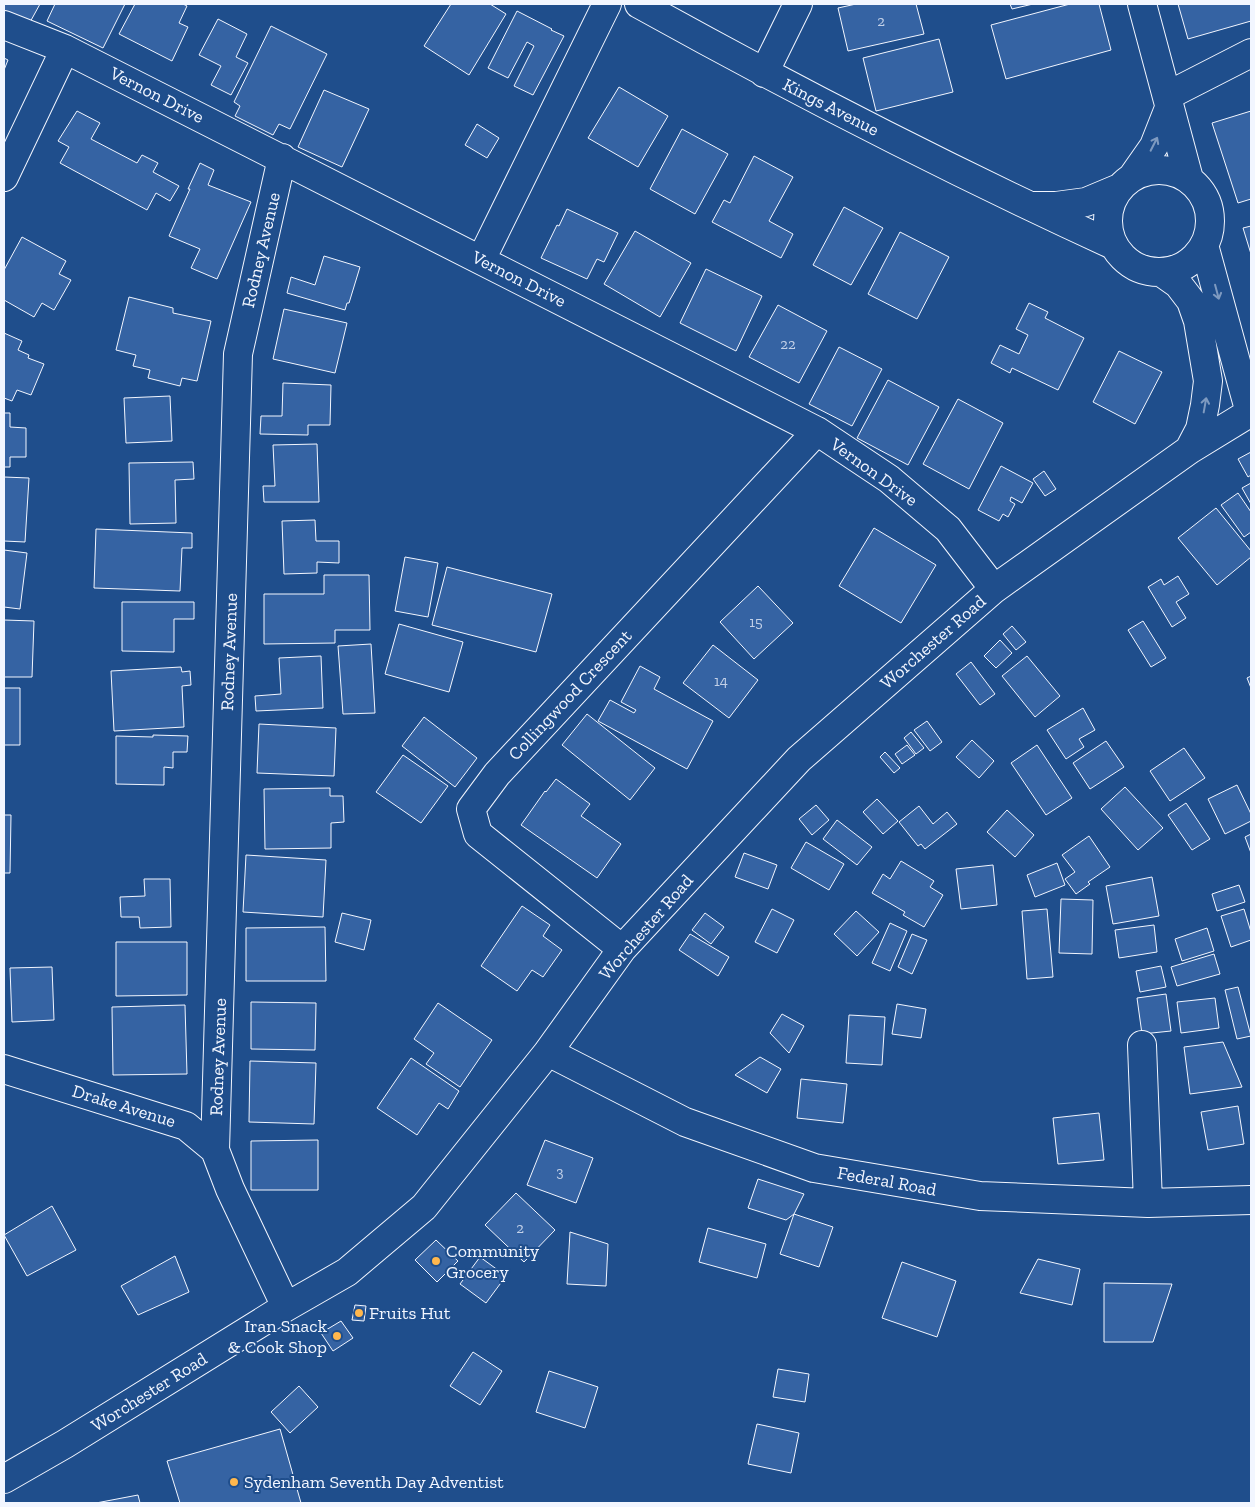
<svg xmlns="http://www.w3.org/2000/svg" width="1255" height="1507" font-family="'Zilla Slab',serif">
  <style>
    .building { fill: #3563a3; stroke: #f2f6ff }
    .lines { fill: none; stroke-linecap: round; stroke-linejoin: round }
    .minor-casing { stroke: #f2f6ff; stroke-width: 30 }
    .minor { stroke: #1f4e8c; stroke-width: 28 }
    .oneway { stroke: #7e9ac0 }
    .poi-dot { fill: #ffb74d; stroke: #1f4e8c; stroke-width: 2 }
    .labels { text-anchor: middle; stroke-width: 4; stroke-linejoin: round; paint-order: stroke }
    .number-label { font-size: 15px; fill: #c3d1e8 }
    .street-label { font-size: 18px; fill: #f2f6ff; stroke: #1f4e8c }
    .poi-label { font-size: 18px; fill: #f2f6ff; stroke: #1f4e8c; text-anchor: start }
  </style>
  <rect width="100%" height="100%" fill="#1f4e8c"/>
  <path class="building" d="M4,4H40L29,24L4,10Z
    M55,4H125L103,48L47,21Z
    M135,4H183L187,6L179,23L188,27L172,61L119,34Z
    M451,4H490L506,14L469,75L424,46Z
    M856,4H916L924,34L848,51L838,8Z
    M1010,4H1033L1012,9Z
    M1070,4H1099L1111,50L1006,79L991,25Z
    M1178,4H1251V21L1188,39Z
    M517,11L552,29L551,30L564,36L533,95L514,86L534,46L527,42L508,78L488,68Z
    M218,19L247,34L236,57L248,63L231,95L211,85L221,66L199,55Z
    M271,26L327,54L290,129L279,124L273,135L235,116L240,106L234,102Z
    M939,39L953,92L876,111L863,58Z
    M4,58L8,60L4,70Z
    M619,87L668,116L638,167L588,138Z
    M324,90L369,109L342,167L298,147Z
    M77,111L100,123L91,139L137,163L142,155L158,163L153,172L179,186L170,201L156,193L147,210L60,163L69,147L58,141Z
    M1251,111V199L1238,203L1212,123Z
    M477,124L499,138L487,158L465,145Z
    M682,129L728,154L695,214L650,189Z
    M754,156L793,177L769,221L793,234L781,258L712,222L724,200L730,203Z
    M200,163L214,170L208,185L251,202L217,279L191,268L200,249L169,236L190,189H188Z
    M844,207L883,228L851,285L813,265Z
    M567,209L618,233L604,262L597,259L587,279L541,258L557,225L559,226Z
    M1251,226V254L1243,228Z
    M635,231L691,263L660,317L604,284Z
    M900,232L949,257L917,319L868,294Z
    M22,237L66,261L59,274L71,280L54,310L42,303L34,317L4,300V270Z
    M324,256L360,267L349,303H347L345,310L287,293L291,277L315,285Z
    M706,269L762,296L736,351L680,323Z
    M129,297L173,308V313L211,321L197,381L182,378L180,386L148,378L150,370L133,366L136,355L116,350Z
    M1029,303L1048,312L1045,318L1084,338L1058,390L1012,368L1010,373L991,363L1000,345L1019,354L1028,335L1016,329Z
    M778,305L827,331L799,383L749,357Z
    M284,309L347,323L335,373L273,359Z
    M4,333L22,341L18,350L29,355L28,358L44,364L31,395L17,390L12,401L4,398Z
    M839,347L882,369L852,426L809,404Z
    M1119,351L1162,372L1135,424L1093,402Z
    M888,380L939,407L908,465L857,438Z
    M283,383L331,385L330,425H308V435L260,434L261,416H282Z
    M170,396L172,441L126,443L124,398Z
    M958,399L1003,423L969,489L923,464Z
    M4,413H10V427L26,428V457H10V467H4Z
    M317,444L319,502H264L263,486H275L273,445Z
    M1251,452V475L1248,477L1238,459Z
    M193,462L194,479L175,480L176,523L130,524L129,463Z
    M1001,466L1033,483L1022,503L1011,497L1010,501L1015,504L1008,517L1003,514L999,521L978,510Z
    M1044,471L1056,489L1045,496L1033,479Z
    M4,477L29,478L25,542L4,541Z
    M1251,483V504L1242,488Z
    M1238,493L1251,512V532L1244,537L1221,505Z
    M1216,508L1251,551V557L1217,585L1178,538Z
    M315,520L316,541H339V563L317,562V573L284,574L282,521Z
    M874,528L936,565L901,623L839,586Z
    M96,529L192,533V548H182L180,591L94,588Z
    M4,550L27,553L20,609L4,607Z
    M405,557L438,563L428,617L395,611Z
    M447,567L552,594L536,652L432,625Z
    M324,575H369L370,630H335V643L264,644V594H324Z
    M1178,576L1189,594L1176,602L1186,618L1172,627L1148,587L1161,579L1164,585Z
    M758,586L793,623L754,659L720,622Z
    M122,602H194V619H174V652L122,651Z
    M4,620L34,621L32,677H4Z
    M1143,621L1166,658L1151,667L1128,630Z
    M399,624L463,642L449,692L385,674Z
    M1012,626L1026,642L1016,650L1003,634Z
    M1000,640L1012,653L996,668L984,656Z
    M371,644L375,713L343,714L338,646Z
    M713,645L758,680L729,718L683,683Z
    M321,656L323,708L256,711L255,696L281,694L279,658Z
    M1027,656L1060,696L1035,717L1002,676Z
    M971,662L995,694L980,705L956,674Z
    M640,666L660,677L654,689L713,721L687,769L598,721L610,700L634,713L636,710L621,702Z
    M181,667L182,672L190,671L191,685L182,686L184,727L114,731L111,671Z
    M1251,676V688L1247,678Z
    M4,688H20V745H4Z
    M1083,708L1095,730L1079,739L1084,747L1066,759L1047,730Z
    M587,714L655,768L630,800L562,745Z
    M424,717L477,758L455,787L402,746Z
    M927,721L942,742L930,751L914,730Z
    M259,724L336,728L334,776L257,773Z
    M911,732L924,748L916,754L904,738Z
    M153,735L188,736L187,752H173V768L164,767V785L116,784V736L153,737Z
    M972,740L994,761L979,778L956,757Z
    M1106,741L1124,767L1090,789L1073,763Z
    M907,745L915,755L902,764L895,754Z
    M1037,745L1072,798L1046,815L1011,763Z
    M1184,748L1205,778L1170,801L1150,771Z
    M885,752L900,768L894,773L880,757Z
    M403,755L448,786L421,823L376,792Z
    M556,779L590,804L581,816L621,844L597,878L521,825L545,791L546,792Z
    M1237,785L1251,814V821L1225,834L1208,799Z
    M1125,787L1163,828L1138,850L1101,809Z
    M330,788V796H343L344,822L331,823V848L265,849L264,789Z
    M877,799L898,821L883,834L863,812Z
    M1186,803L1210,839L1192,850L1168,815Z
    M816,805L829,820L812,835L799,819Z
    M919,806L933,824L947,812L957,824L925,849L921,844L918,846L899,822Z
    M1007,810L1034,835L1015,857L987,832Z
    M4,815H11L10,873H4Z
    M837,820L872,847L857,865L823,839Z
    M1251,834V853L1245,837Z
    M1089,836L1110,867L1088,882L1090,884L1076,894L1065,879L1075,872L1062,855Z
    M806,842L844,864L829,890L791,868Z
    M744,853L777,865L768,889L735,877Z
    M246,855L326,860L323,917L243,912Z
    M901,861L934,881L930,887L943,895L924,927L903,915L905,912L872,893L883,874L890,879Z
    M1057,863L1065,885L1035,897L1027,875Z
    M993,865L997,905L961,909L956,869Z
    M1152,877L1159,916L1113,924L1106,886Z
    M144,879H170L171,927L140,928L139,917H121L120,897L145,896Z
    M1239,885L1245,902L1217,911L1212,894Z
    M1061,899L1093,900L1092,954L1059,953Z
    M522,906L550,925L543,936L562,950L543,977L532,970L517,991L481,966Z
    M772,909L794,920L777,953L755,942Z
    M1047,909L1053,977L1027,979L1022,911Z
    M1244,909L1251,932V940L1231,947L1221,916Z
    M856,911L879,932L857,956L834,934Z
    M342,913L371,920L364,950L335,942Z
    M705,913L724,927L711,944L692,930Z
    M890,923L907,931L890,971L872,963Z
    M1154,925L1157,952L1119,958L1115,930Z
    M325,927L326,981H246V928Z
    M1207,928L1214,951L1182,961L1175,939Z
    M690,934L729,957L718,976L679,950Z
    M912,934L927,940L912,974L898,967Z
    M116,942H187V995L116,996Z
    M1214,954L1220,974L1177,986L1171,967Z
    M1161,966L1166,987L1140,992L1136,971Z
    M52,967L54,1020L12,1022L10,968Z
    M1238,987L1251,1036L1237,1039L1225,990Z
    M1166,994L1171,1031L1142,1034L1137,998Z
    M1215,998L1219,1028L1181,1033L1177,1002Z
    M251,1002L316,1003L315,1050L251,1049Z
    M438,1003L492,1040L460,1087L426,1064L434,1053L414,1039Z
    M897,1004L926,1009L921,1038L892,1034Z
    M185,1005L187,1074L113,1075L112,1007Z
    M782,1014L804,1026L789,1053L770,1033Z
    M849,1015L885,1017L882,1065L846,1063Z
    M1223,1042L1242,1087L1190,1094L1184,1047Z
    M760,1057L781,1069L767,1093L735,1075Z
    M411,1058L459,1091L448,1109L439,1103L417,1135L377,1108Z
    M250,1061L316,1063L314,1124L249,1122Z
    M801,1079L847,1084L843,1123L797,1118Z
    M1238,1106L1244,1144L1208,1150L1201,1112Z
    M1099,1113L1104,1160L1058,1164L1053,1118Z
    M318,1140V1190H251V1141Z
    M545,1140L593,1158L576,1203L527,1185Z
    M758,1179L804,1194L794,1214L786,1220L748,1208Z
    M516,1193L555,1230L524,1262L485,1225Z
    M52,1206L76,1250L27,1276L4,1235Z
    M794,1214L833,1227L819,1267L780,1254Z
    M708,1228L766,1244L757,1278L699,1262Z
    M570,1232L608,1244L606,1286L567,1284Z
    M436,1240L458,1261L437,1282L415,1260Z
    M175,1256L189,1292L138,1315L121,1286Z
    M480,1257L506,1276L486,1303L460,1284Z
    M1038,1259L1080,1269L1072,1305L1020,1293Z
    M902,1262L956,1281L937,1337L882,1318Z
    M1104,1283L1172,1284L1153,1342H1104Z
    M355,1305L366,1306L364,1321L352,1320Z
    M341,1321L353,1338L333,1351L321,1333Z
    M473,1352L502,1371L480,1405L450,1386Z
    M778,1369L809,1374L805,1402L773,1397Z
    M549,1371L598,1387L585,1428L536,1412Z
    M299,1386L318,1407L290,1433L271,1412Z
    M757,1424L799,1433L791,1473L748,1464Z
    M280,1429L301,1503H180L167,1461Z
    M138,1495L140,1503H96Z"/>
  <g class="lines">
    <defs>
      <path id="minor" d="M639,4C794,90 952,171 1113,245
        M1142,4L1189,179
        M4,25L65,49L817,431L889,479L948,529L994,589
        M764,73L798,4
        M1167,96L1251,53
        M1108 221a51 51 0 1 1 102 0a51 51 0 1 1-102 0Z
        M1133,176L1154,146L1169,108
        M4,177L65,49
        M1034,206H1056L1086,202L1117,189
        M1204,245L1250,413
        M481,260L607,4
        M1161,272L1178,284L1191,301L1198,321L1208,381L1205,405L1200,429L1189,450
        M622,949L478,834L471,809L497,774L817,431
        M1142,1045L1148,1203
        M548,1052L685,1122L814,1168L980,1196L1148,1203L1251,1200
        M4,1069L186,1126L215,1150L230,1189L286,1307
        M215,1150L238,354L282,158
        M4,1479L65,1444L286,1307L347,1272L424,1207L548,1052L622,949L799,759L994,589L1189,450L1251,412"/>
    </defs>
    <use href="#minor" class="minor-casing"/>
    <use href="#minor" class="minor"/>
  </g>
  <defs><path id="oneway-shaft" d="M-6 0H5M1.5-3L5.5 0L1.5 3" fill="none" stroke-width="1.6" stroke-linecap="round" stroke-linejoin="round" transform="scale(1.25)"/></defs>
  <g class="oneway">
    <use href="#oneway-shaft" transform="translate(1154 144) rotate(-63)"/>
    <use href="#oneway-shaft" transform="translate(1217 292) rotate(75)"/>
    <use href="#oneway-shaft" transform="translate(1205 405) rotate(-80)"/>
  </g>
  <g class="poi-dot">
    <circle cx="436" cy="1261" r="5"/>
    <circle cx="359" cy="1313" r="5"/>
    <circle cx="337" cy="1336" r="5"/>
    <circle cx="234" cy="1482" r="5"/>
  </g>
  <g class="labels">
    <g class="number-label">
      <text x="881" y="26">2</text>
      <text x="788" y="349">22</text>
      <text x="756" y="627">15</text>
      <text x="721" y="686">14</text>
      <text x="560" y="1177">3</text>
      <text x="520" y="1233">2</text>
    </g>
    <g class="street-label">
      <text transform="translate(157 95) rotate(27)" y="6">Vernon Drive</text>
      <text transform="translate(831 107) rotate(27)" y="6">Kings Avenue</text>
      <text transform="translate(261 250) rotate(-77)" y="6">Rodney Avenue</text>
      <text transform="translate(519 279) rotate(27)" y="6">Vernon Drive</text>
      <text transform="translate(874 472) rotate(36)" y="6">Vernon Drive</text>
      <text transform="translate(933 642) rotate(-41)" y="6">Worchester Road</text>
      <text transform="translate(229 652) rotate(-88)" y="6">Rodney Avenue</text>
      <text transform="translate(570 695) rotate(-47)" y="6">Collingwood Crescent</text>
      <text transform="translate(646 927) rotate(-49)" y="6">Worchester Road</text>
      <text transform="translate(218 1057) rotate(-88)" y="6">Rodney Avenue</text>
      <text transform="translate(124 1106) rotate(17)" y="6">Drake Avenue</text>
      <text transform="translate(887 1181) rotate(10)" y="6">Federal Road</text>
      <text transform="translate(149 1392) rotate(-32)" y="6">Worchester Road</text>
    </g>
    <g class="poi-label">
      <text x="446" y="1257">Community<tspan x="446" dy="21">Grocery</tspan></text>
      <text x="369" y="1319">Fruits Hut</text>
      <text x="327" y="1332" text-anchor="end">Iran Snack<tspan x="327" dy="21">&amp; Cook Shop</tspan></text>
      <text x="244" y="1488">Sydenham Seventh Day Adventist</text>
    </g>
  </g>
  <rect width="1255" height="1507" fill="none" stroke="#f2f6ff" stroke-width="10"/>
</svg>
